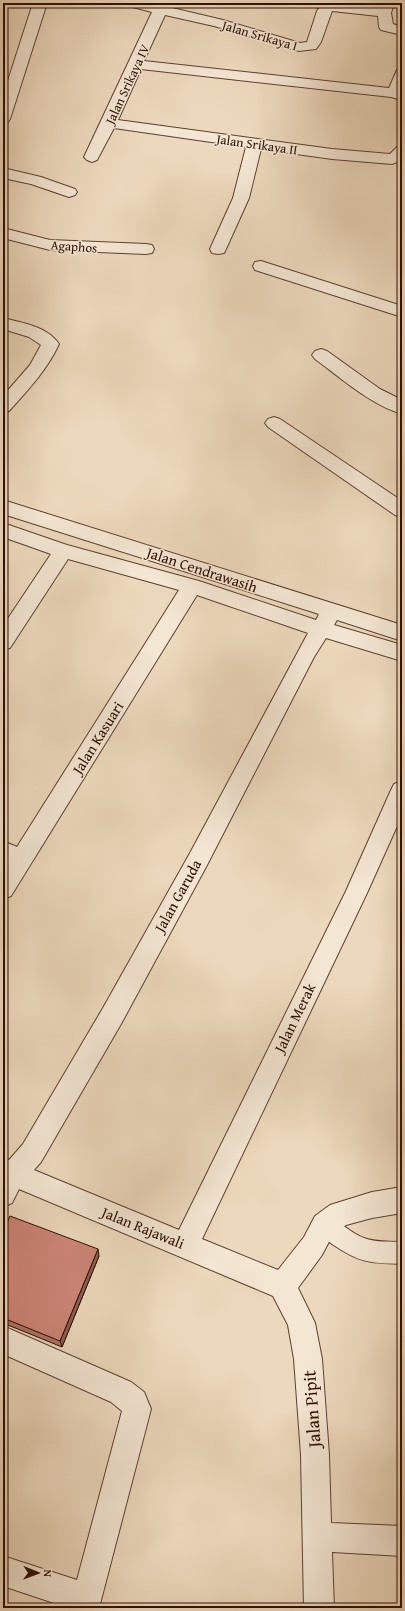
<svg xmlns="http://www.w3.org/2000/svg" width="405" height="1611" font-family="'Gentium Book Plus',serif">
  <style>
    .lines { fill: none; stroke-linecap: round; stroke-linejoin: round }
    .lane-casing { stroke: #5d402f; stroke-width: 2 }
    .street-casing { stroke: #5d402f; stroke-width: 2 }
    .lane { fill: #f3e6d3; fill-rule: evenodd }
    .street { fill: #f3e6d3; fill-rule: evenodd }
    .wall { fill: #af7265; stroke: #2d0e00 }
    .shaded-wall { fill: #8f5d53; stroke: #2d0e00 }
    .building { fill: #cc8576; stroke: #2d0e00 }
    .labels { text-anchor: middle; stroke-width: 3; stroke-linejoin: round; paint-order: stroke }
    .far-street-label { font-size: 13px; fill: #2d0e00; stroke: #f3e6d3 }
    .street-label { font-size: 15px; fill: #2d0e00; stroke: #f3e6d3 }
    .near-street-label { font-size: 18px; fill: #2d0e00; stroke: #f3e6d3 }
  </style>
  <rect width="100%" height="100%" fill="#ecd8bc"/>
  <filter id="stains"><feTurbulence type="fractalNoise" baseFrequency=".005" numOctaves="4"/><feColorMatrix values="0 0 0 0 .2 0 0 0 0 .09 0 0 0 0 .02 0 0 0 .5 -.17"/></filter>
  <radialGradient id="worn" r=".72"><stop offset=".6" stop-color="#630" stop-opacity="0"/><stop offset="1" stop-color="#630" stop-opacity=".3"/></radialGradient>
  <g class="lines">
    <defs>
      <path id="lane" d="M309,3H330L334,6L332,9L328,10L311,6Z
        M324,1214C339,1220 350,1233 364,1238C376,1243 390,1241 402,1242V1264C369,1263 360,1263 332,1244C324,1238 317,1235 313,1225L316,1217Z"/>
      <path id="street" d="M33,3H47L10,119L8,122L3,123V96Z
        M127,3H151L223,20L300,43L307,42L317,11L323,3H337L379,8L380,3H394L391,13L393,24L402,27V35L381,30L379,27L378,16L332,11L321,42L316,49L299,51L214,26L165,15L144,61L389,88L397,70L402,69V100L391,97L141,69L118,120L332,149L390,154L397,147L402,145V160L392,164L332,159L261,149L249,198L226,249L224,253L218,254L212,253L210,249L233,198L246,147L114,128L97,160L92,162L87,160L84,157L152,12L129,6Z
        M3,168L41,177L75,189L77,192L75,195L69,197L31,184L3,178Z
        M3,228L50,240L146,244L152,245L154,249L152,253L146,254L50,250L3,238Z
        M261,261L402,306V317L255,270L253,266L255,262Z
        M3,318C22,323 47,326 59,344C47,370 28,390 9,411L3,413V396L30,365L41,345L29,337L3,329Z
        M321,349L327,351L380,389L402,400V414C371,405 341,378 315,359L312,355L315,351Z
        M274,417L280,419L402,501V517L395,515L268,427L265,423L268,419Z
        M3,500L402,625V641L337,620L334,625L402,645V661L326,638L314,657L206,867L121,1024L41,1162L34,1170L179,1230L346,891L391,790L394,784L402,781V815L367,893L202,1239L278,1270L304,1237L315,1216L330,1205L372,1192L402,1187V1213L372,1218L346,1225L333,1234L322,1255L298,1288L315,1323L322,1359L329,1455L331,1523L402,1526V1556L332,1552L334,1608H304L301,1455L294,1359L288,1325L273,1296L19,1189L12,1203L3,1207V1158L9,1160L23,1144L103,1008L190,853L308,633L197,595L11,896L3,899V869L7,862L3,861V841L17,847L179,590L68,559L10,648L3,650V626L51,554L3,537V523L67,545L199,581L316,620L319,614L3,514Z
        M3,1326L131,1382L144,1392L151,1409L99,1608H69L3,1586V1556L77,1580L122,1411L111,1402L3,1354Z"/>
    </defs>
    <use href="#lane" class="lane-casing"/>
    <use href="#street" class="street-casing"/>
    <use href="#lane" class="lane"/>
    <use href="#street" class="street"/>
  </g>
  <path class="wall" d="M3,1232L99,1256L62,1347L3,1323Z"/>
  <path class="shaded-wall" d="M98,1249L99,1256L62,1347L60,1341Z"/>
  <path class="building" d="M10,1216L98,1249L60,1341L3,1318V1232Z"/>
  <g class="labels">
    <g class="far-street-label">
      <text transform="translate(260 35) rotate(16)" y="5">Jalan Srikaya I</text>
      <text transform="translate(127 84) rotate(-65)" y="5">Jalan Srikaya IV</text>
      <text transform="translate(257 144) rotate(8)" y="5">Jalan Srikaya II</text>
      <text transform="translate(74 246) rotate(4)" y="5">Agaphos</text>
    </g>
    <g class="street-label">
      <text transform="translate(202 570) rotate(18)" y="5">Jalan Cendrawasih</text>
      <text transform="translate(98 738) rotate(-58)" y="5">Jalan Kasuari</text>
      <text transform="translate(178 896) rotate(-61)" y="5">Jalan Garuda</text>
      <text transform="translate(295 1018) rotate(-64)" y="5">Jalan Merak</text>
      <text transform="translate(143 1228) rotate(22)" y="5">Jalan Rajawali</text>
    </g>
    <g class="near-street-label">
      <text transform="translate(312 1409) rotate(-94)" y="6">Jalan Pipit</text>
    </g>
  </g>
  <rect width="405" height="1611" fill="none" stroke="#ecd8bc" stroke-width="16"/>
  <rect x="4" y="4" width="397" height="1603" fill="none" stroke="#2d0e00" stroke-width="2"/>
  <rect x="8" y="8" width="389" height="1595" fill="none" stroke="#2d0e00"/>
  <g transform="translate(38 1573) rotate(91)" stroke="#f3e6d3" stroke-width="3" paint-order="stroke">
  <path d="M0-3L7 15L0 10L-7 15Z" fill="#2d0e00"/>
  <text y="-6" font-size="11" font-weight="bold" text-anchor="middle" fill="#2d0e00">N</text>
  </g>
  <rect width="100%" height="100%" filter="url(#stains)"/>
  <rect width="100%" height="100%" fill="url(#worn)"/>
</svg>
